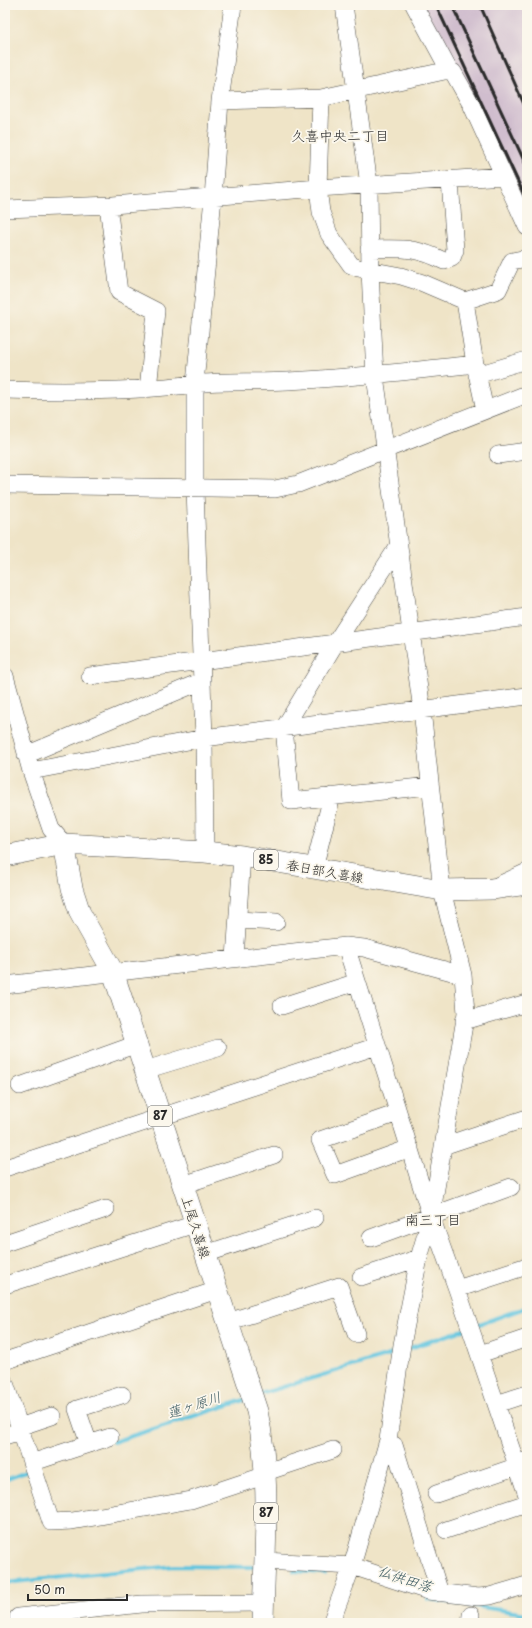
<svg xmlns="http://www.w3.org/2000/svg" width="532" height="1628" font-family="'Playpen Sans','Klee One',sans-serif">
  <style>
    .industrial { fill: #d0bdce }
    .lines { fill: none; stroke-linecap: round; stroke-linejoin: round }
    .stream { stroke: #61c5df; stroke-width: 4 }
    .minor-casing { stroke: #484742; stroke-width: 18 }
    .major-casing { stroke: #484742; stroke-width: 22 }
    .minor { stroke: #fff; stroke-width: 17 }
    .major { stroke: #fff; stroke-width: 21 }
    .rail { stroke: #2b2b2b; stroke-width: 3 }
    .labels { text-anchor: middle; stroke-width: 3.5; stroke-linejoin: round; paint-order: stroke }
    .shield { fill: #fbf7ec; stroke: #696865; stroke-width: 1 }
    .shield-label { font-size: 12px; font-weight: bold; fill: #2b2b2b }
    .street-label { font-size: 13px; fill: #2b2b2b; stroke: #fbf7ec }
    .neighbourhood-label { font-size: 14px; fill: #2b2b2b; stroke: #fbf7ec }
    .water-label { font-size: 14px; font-style: italic; fill: #3b5961; stroke: #fbf7ec }
  </style>
  <rect width="100%" height="100%" fill="#fbf7ec"/>
  <filter id="ink" filterUnits="userSpaceOnUse"><feTurbulence type="fractalNoise" baseFrequency=".025" numOctaves="2"/><feDisplacementMap in="SourceGraphic" scale="8" xChannelSelector="R" yChannelSelector="G"/><feConvolveMatrix kernelMatrix="1 2 1 2 8 2 1 2 1" color-interpolation-filters="sRGB"/></filter>
  <filter id="wash" filterUnits="userSpaceOnUse"><feTurbulence type="fractalNoise" baseFrequency=".012" numOctaves="4" result="noise"/><feDisplacementMap in="SourceGraphic" scale="16" xChannelSelector="R" yChannelSelector="G"/><feGaussianBlur stdDeviation="0.9" result="paint"/><feColorMatrix in="noise" values="0 0 0 0 0 0 0 0 0 0 0 0 0 0 0 0 0 1.4 0 .05"/><feComposite in="paint" operator="in"/></filter>
  <g filter="url(#wash)">
    <rect width="100%" height="100%" fill="#efe4c7"/>
    <path class="industrial" d="M420,5H527V217Z"/>
    <g class="lines">
      <path class="stream" d="M474,1326L527,1307
        M410,1348L466,1329
        M257,1395L392,1354
        M113,1442L247,1399
        M5,1480L31,1470
        M294,1571L325,1573
        M5,1583L174,1566L256,1567
        M428,1599L527,1614"/>
    </g>
  </g>
  <g filter="url(#ink)">
    <g class="lines">
      <defs>
        <path id="minor" d="M414,5L449,70
          M321,98L318,188L321,212L329,234L351,265L358,268L401,276L423,283L465,301L475,364L485,410
          M220,101L321,98L449,70L453,72L471,104L527,227
          M108,205L119,292L156,311L148,389
          M5,209L113,205L318,188L504,176
          M369,249C401,249 415,246 444,261L452,258L455,250L450,181
          M465,301L498,290L512,261L527,258
          M477,375L527,360
          M5,390C69,392 132,392 195,384C225,380 258,383 288,381C351,378 413,371 475,364
          M498,455L527,451
          M5,485L275,489L298,484L527,394
          M399,545L336,642L284,728L291,801L429,786
          M5,676L31,771L51,829L64,844
          M90,676L527,617
          M26,755L202,681
          M31,771L204,738L527,696
          M205,852L204,738L195,489V383L213,198L220,101L233,5
          M314,868L332,796
          M499,885L527,872
          M238,920L276,922
          M346,946L431,1217L457,1289L527,1495
          M235,958L242,856
          M5,985L346,946L364,948L463,975
          M282,1006L357,982
          M464,1021L527,1003
          M145,1070L218,1048
          M20,1086L137,1044
          M398,1113L320,1140L335,1175L410,1148
          M443,1146L527,1118
          M5,1168L377,1046
          M183,1185L274,1155
          M371,1238L511,1187
          M5,1243L106,1209
          M205,1254L315,1218
          M361,1277L419,1258
          M5,1285L195,1224
          M457,1289L527,1266
          M228,1322L339,1286L356,1334
          M480,1354L527,1338
          M5,1361L217,1290
          M5,1383L51,1522L72,1521L191,1500L266,1475
          M496,1404L527,1394
          M19,1427L52,1416
          M5,1436L21,1431
          M89,1444L77,1409L122,1395
          M394,1445L440,1593
          M31,1463L110,1437
          M266,1472L333,1450
          M436,1494L518,1466L527,1460
          M446,1530L527,1503
          M265,1561L352,1566L428,1591L478,1597L490,1596L527,1585
          M18,1617L142,1604L263,1603
          M331,1623L352,1566L388,1440L402,1345L419,1258L431,1217L466,1013L463,975L442,890L422,710L375,376L370,270L369,185L344,5
          M470,1623L471,1615"/>
        <path id="major" d="M64,844L72,888L80,913L113,972L257,1411C272,1481 264,1552 263,1623
          M5,856L64,844L205,852L242,856L442,890L492,889L527,884"/>
      </defs>
      <use href="#minor" class="minor-casing"/>
      <use href="#major" class="major-casing"/>
      <use href="#minor" class="minor"/>
      <use href="#major" class="major"/>
      <path class="rail" d="M436,5L527,201
        M452,5L527,167
        M480,5L527,111"/>
    </g>
  </g>
  <g class="labels">
    <g class="shield">
      <rect x="254" y="850" width="24" height="20" rx="3"/>
      <rect x="148" y="1106" width="24" height="20" rx="3"/>
      <rect x="254" y="1503" width="24" height="20" rx="3"/>
    </g>
    <g class="shield-label">
      <text x="266" y="864">85</text>
      <text x="160" y="1120">87</text>
      <text x="266" y="1517">87</text>
    </g>
    <g class="street-label">
      <text transform="translate(325 871) rotate(10)" y="5">春日部久喜線</text>
      <text transform="translate(196 1227) rotate(72)" y="5">上尾久喜線</text>
    </g>
    <g class="neighbourhood-label">
      <text x="340" y="141">久喜中央二丁目</text>
      <text x="433" y="1225">南三丁目</text>
    </g>
    <g class="water-label">
      <text transform="translate(194 1405) rotate(-18)" y="5">蓮ヶ原川</text>
      <text transform="translate(405 1579) rotate(18)" y="5">仏供田落</text>
    </g>
  </g>
  <rect width="532" height="1628" fill="none" stroke="#fbf7ec" stroke-width="20"/>
  <path d="M28 1594v6h99v-6" fill="none" stroke="#2b2b2b" stroke-width="2"/>
  <text x="34" y="1594" font-size="12" fill="#2b2b2b" stroke="#fbf7ec" stroke-width="3" paint-order="stroke">50 m</text>
</svg>
